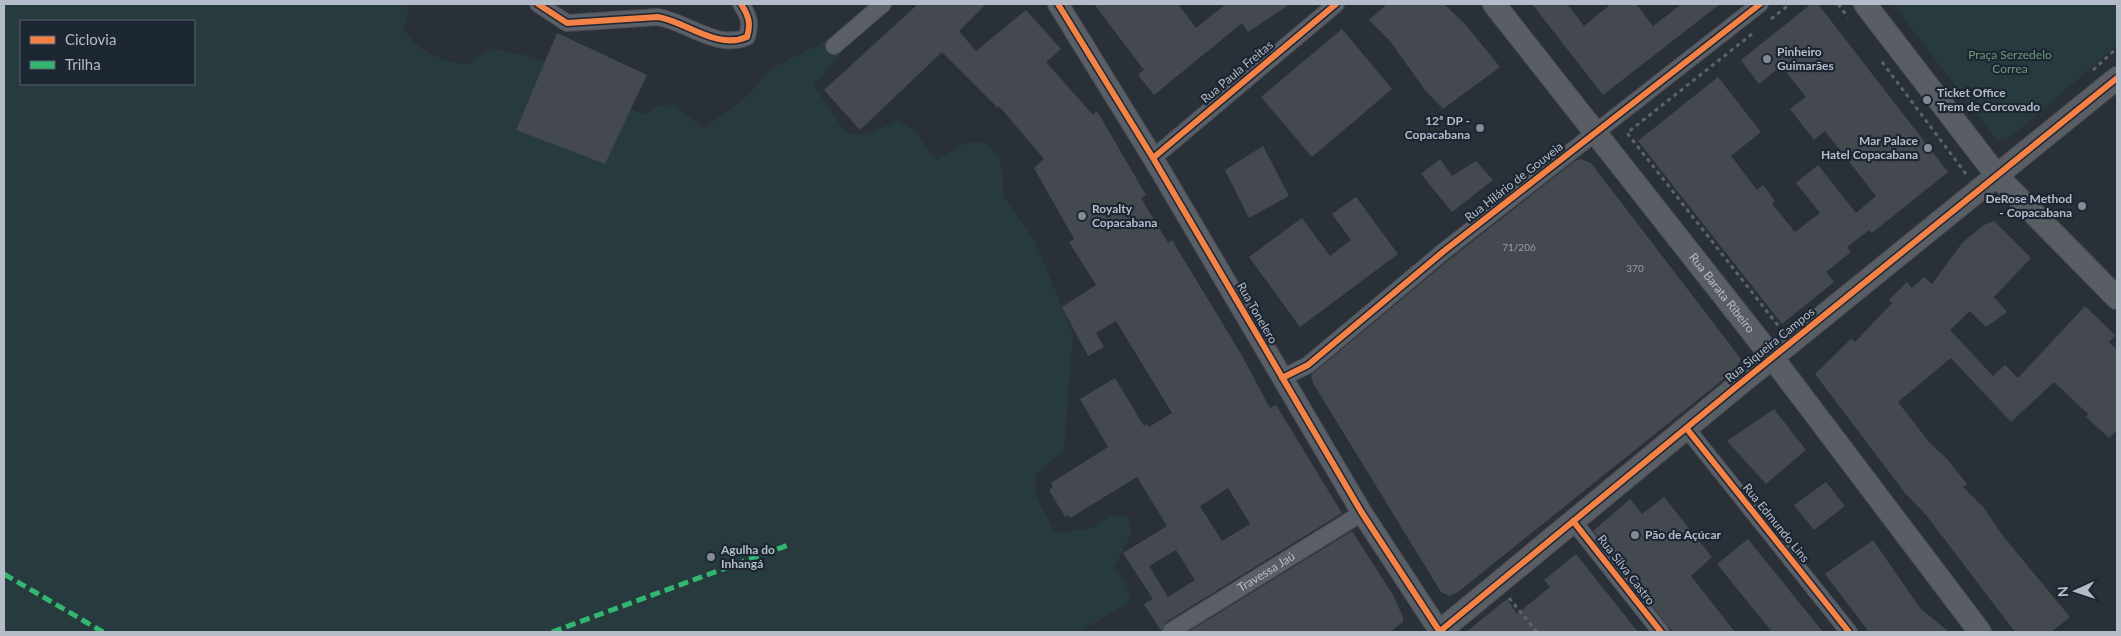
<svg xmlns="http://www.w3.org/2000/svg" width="2121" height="636" font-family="Lato,sans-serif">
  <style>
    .green { fill: #273a3e; fill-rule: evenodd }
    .building { fill: #444950; fill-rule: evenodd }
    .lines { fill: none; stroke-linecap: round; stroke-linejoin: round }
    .minor-casing { stroke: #484c53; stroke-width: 18 }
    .tertiary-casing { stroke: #484c53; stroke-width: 22 }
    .secondary-casing { stroke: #484c53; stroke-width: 24 }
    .path { stroke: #5d636a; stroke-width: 3; stroke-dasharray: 4 4; stroke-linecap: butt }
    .minor { stroke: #5a5e66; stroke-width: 16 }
    .tertiary { stroke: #5a5e66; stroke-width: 20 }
    .secondary { stroke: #595d64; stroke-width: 22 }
    .quiet { stroke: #33b770; stroke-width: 5; stroke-dasharray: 10 5; stroke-linecap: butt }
    .cycleway-casing { stroke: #1d2633; stroke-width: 9 }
    .cycleway { stroke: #f48246; stroke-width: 6 }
    .poi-dot { fill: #848b96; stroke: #1d2633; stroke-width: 2 }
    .labels { text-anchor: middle; stroke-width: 4.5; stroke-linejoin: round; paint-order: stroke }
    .number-label { font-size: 10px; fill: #989fab }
    .poi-label { font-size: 12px; font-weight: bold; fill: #b4bcc9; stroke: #1d2633; text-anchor: start }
    .park-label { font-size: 12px; fill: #6b9a76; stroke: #1d2633 }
    .street-label { font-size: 12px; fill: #b4bcc9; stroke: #1d2633 }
  </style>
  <rect width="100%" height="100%" fill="#2a3038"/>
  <path class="green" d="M4,4H409L404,32C410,35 413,42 418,46C432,56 454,66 472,63L481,54L493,48L529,56L546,62L602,98L645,115L653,108L673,104L704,128L749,95L770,69L836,36L840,55L814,85L845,132L865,135L897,121L914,130L936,160L966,143L984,142L998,156L1003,175V195L1035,241L1073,334L1064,450L1035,475L1036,496L1055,533L1092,528L1109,517L1127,515L1132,533L1114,568L1126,583L1131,601L1079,632H4ZM21,21H194V84H21Z
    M1893,4H2117V45L2011,137L2000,140L1995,138Z"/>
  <path class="building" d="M918,4H986L959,31L976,51L1026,10L1061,49L1046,62L1093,115L1097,111L1146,195L1141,198L1168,243L1172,240L1241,354L1270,408L1276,405L1342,513L1166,622L1161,631L1144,604L1153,599L1123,553L1167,526L1137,477L1070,518L1068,515L1065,517L1049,490L1053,487L1051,483L1108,447L1080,399L1115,378L1144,426L1147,424L1149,427L1172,413L1116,321L1096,333L1104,347L1088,356L1062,307L1096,285L1069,242L1074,239L1034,168L1044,159L999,106L998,108L942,52L860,130L824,90ZM1228,488L1250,524L1222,541L1200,506ZM1176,550L1195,580L1168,597L1149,566Z
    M1094,4H1178L1196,28L1226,4H1290L1248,32L1242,23L1154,95L1138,75L1144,70Z
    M1387,4H1444L1464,23L1500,67L1443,109L1425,90L1390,41L1369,20Z
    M1532,4H1567L1584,26L1611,4H1636L1653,26L1682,4H1720L1603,95Z
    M1811,4H1818L1948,172L1872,233L1869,230L1847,247L1851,252L1826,272L1834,282L1782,324L1638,141L1718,77L1761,132L1731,156L1757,190L1763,185L1775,201L1772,204L1795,232L1820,213L1796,183L1818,165L1856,213L1876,196L1825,131L1814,140L1790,109L1806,97L1781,66L1759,84L1741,60Z
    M1342,29L1392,89L1312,157L1261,97Z
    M557,33L647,75L605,164L516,130Z
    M1263,146L1289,196L1249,218L1225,170Z
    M1440,159L1452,176L1476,161L1493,180L1452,212L1421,174Z
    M1581,159L1591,163L1741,359L1736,369L1458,592L1449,596L1441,592L1313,383L1311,375L1450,259L1575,161Z
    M1356,197L1398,254L1300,327L1249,257L1302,218L1330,256L1351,240L1332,214Z
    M1994,221L2031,258L1994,297L2007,312L1986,327L1970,311L1950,330L1993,376L2005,365L2018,378L2085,306L2115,335L2109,342L2117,350V430L2109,438L2086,417L2088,414L2054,382L2011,422L1951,358L1898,402L1929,442L1947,459L1967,484L1963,487L1984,508L2003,536L2070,617L2051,632H2015L1926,515L1905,493L1815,374L1851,339L1855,342L1892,303L1889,300L1907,282L1912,288L1924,277L1932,284L1963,242L1984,225Z
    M1774,409L1806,450L1766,484L1727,441Z
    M1826,482L1845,506L1814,530L1794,505Z
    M1664,497L1712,557L1691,576L1735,632H1673L1593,531L1630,499L1642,514Z
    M1352,531L1393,595L1403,617V622L1390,632H1188Z
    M1748,539L1823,632H1772L1717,564Z
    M1873,540L1920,608L1949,632H1869L1825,574Z
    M1576,554L1638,632H1466L1507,599L1517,614L1550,587L1544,580Z"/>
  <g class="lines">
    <defs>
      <g id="minor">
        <path d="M538,4L567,23L658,17C687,22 717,50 747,37C751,24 749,16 741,4"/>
        <path d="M834,46L883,4"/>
        <path d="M1153,158L1336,4"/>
        <path d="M1282,378L1308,365L1444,251L1760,4"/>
        <path d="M1687,429L1849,632"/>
        <path d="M1573,521L1661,632"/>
        <path id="s1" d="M1171,631L1362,513"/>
      </g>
      <path id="tertiary" d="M1058,4L1153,158L1362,513L1440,632"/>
      <g id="secondary">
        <path id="s2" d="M1494,4L1772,357L1980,632"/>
        <path d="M1865,4L1998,177L2117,298"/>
        <path d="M1439,632L1742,382L2117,78"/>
      </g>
    </defs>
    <use href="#minor" class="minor-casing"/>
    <use href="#tertiary" class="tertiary-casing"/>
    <use href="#secondary" class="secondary-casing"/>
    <path class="path" d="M1838,4L1848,17
      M1771,19L1790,4
      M1752,34L1627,133L1780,328
      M1882,62L1966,174
      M2093,70L2117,48
      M1509,598L1537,632"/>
    <use href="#minor" class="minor"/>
    <use href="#tertiary" class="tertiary"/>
    <use href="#secondary" class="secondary"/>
    <path class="quiet" d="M4,574L103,632
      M552,632L791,544"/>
    <defs>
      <path id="cycleway" d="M538,4L567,23L658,17C687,22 717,50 747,37C751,24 749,16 741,4
        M1058,4L1153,158L1362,513L1440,632
        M1153,158L1336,4
        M1282,378L1308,365L1444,251L1760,4
        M1687,429L1849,632
        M1573,521L1661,632
        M1439,632L1742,382L2117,78"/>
    </defs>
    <use href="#cycleway" class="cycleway-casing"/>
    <use href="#cycleway" class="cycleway"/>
  </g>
  <g class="poi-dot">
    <circle cx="1767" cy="59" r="5"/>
    <circle cx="1927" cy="100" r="5"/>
    <circle cx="1480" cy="128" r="5"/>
    <circle cx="1928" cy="148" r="5"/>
    <circle cx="2082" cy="206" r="5"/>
    <circle cx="1082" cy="216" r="5"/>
    <circle cx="1635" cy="535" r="5"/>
    <circle cx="711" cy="557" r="5"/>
  </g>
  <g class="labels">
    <g class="number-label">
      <text x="1519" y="251">71/206</text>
      <text x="1635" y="272">370</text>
    </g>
    <g class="poi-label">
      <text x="1777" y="56">Pinheiro<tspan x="1777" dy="14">Guimarães</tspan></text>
      <text x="1937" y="97">Ticket Office<tspan x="1937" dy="14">Trem de Corcovado</tspan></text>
      <text x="1470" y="125" text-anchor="end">12ª DP -<tspan x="1470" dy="14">Copacabana</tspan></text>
      <text x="1918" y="145" text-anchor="end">Mar Palace<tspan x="1918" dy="14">Hatel Copacabana</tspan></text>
      <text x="2072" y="203" text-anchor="end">DeRose Method<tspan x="2072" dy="14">- Copacabana</tspan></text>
      <text x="1092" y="213">Royalty<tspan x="1092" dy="14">Copacabana</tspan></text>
      <text x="1645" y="539">Pão de Açúcar</text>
      <text x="721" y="554">Agulha do<tspan x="721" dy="14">Inhangá</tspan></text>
    </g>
    <g class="park-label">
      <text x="2010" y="59">Praça Serzedelo<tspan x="2010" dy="14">Correa</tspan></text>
    </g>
    <g class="street-label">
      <text transform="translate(1237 72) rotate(-40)" y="4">Rua Paula Freitas</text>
      <text transform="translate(1514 182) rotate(-38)" y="4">Rua Hilário de Gouveia</text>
      <text dy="4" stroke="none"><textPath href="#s2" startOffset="368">Rua Barata Ribeiro</textPath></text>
      <text transform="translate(1257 313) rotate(60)" y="4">Rua Tonelero</text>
      <text transform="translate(1770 345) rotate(-39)" y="4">Rua Siqueira Campos</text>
      <text transform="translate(1776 523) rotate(51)" y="4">Rua Edmundo Lins</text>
      <text transform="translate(1626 570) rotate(52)" y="4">Rua Silva Castro</text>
      <text dy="4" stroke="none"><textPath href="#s1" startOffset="112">Travessa Jaú</textPath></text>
    </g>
  </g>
  <rect width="2121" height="636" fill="none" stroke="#b4bcc9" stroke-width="10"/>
  <rect x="20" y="20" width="175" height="65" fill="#1d2633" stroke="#59626f"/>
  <rect x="30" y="36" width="25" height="8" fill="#f48246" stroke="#59626f"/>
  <text x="65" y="45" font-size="15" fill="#b4bcc9">Ciclovia</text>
  <rect x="30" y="61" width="25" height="8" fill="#33b770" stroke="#59626f"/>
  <text x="65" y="70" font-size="15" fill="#b4bcc9">Trilha</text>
  <g transform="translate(2076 591) rotate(267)" stroke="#1d2633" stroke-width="4" paint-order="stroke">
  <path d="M0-4L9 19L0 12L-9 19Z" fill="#b4bcc9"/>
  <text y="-8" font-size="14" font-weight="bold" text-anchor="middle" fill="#b4bcc9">N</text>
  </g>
</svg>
